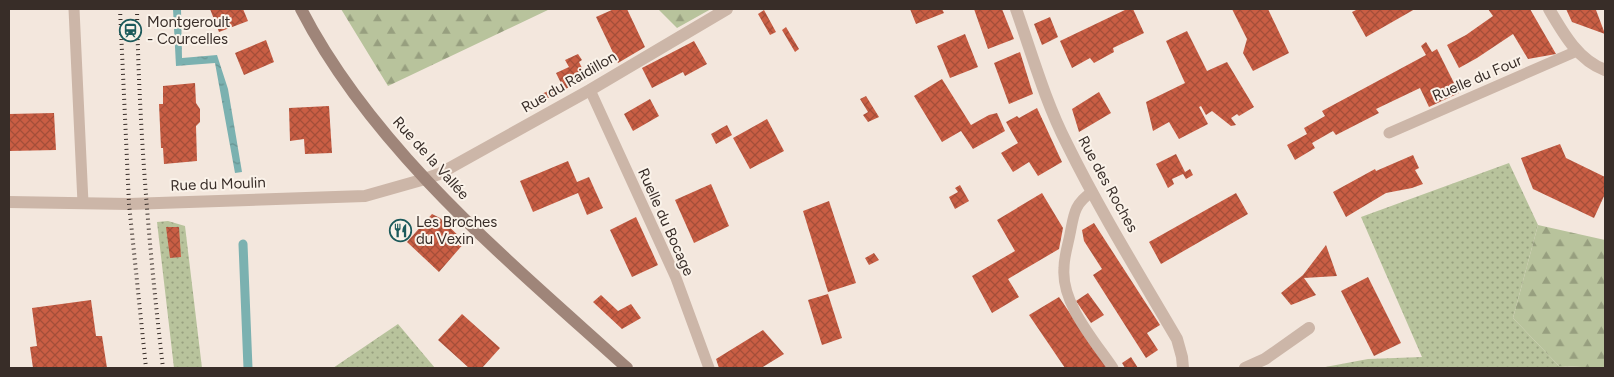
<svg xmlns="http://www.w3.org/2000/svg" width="1614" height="377" font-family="Figtree,sans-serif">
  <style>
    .grass { fill: url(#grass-dots) }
    .forest { fill: url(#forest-firs) }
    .water { fill: url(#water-ripples) }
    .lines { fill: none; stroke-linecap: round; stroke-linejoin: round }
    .stream { stroke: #7bb1b0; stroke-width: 9 }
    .building { fill: url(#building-cross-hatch) }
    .service { stroke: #ccb6a8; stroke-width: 11 }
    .minor { stroke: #ccb6a8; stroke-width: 12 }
    .tertiary { stroke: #ccb6a8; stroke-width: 12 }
    .secondary { stroke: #9f8579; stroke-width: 12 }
    .rail { stroke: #382d28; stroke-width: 4; stroke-dasharray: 1 4; stroke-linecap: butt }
    .labels { text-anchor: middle; stroke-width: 4; stroke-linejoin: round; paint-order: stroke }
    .poi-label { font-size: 15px; fill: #382d28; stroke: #faf2e9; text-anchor: start }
    .street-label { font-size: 15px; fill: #382d28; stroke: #faf2e9 }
  </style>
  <defs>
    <pattern id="grass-dots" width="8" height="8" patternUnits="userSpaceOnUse" patternTransform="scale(1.25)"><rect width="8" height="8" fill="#b8c39c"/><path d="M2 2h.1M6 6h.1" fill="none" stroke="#979f7f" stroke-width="1.8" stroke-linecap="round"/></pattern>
    <pattern id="forest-firs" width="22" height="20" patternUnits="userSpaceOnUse" patternTransform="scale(1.25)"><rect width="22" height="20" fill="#b8c39c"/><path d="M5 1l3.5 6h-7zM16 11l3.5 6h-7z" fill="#979f7f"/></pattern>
    <pattern id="water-ripples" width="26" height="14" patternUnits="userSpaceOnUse" patternTransform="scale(1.25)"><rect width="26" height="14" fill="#7bb1b0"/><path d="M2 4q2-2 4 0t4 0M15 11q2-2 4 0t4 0" fill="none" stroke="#66908f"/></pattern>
    <pattern id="building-cross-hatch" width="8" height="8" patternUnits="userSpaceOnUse" patternTransform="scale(1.25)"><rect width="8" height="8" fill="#c95e44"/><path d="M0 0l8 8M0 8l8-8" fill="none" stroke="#a44e39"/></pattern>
  </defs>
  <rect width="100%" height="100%" fill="#f3e7dd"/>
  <path class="grass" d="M1509,163L1538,225L1513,318L1559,366L1598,368H1320L1368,359L1422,357L1361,217Z
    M168,221L185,226L202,368H174L157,222Z
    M398,324L435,368H333Z"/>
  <path class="forest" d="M341,9H550L388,86Z
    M658,9H711L677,28Z
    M1538,225L1605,240V368L1559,366L1513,318Z"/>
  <path class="water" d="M173,9H181L182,58L217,55L228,89L242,172L235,173L215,63L176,66Z"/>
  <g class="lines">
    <path class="stream" d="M243,244L248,368"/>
  </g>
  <path class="building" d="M210,9H243L248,21L219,32Z
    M614,9H627L645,47L618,63L596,17Z
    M910,9H942L944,13L916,24Z
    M974,9H1002L1014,39L988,49Z
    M1127,9H1133L1144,33L1113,48L1114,52L1094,63L1090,58L1072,68L1060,41Z
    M1232,9H1268L1289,53L1253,71L1243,53L1247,39Z
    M1358,9H1415L1366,37L1352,12Z
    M1488,9H1530L1556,54L1528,59L1513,34L1477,58L1459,68L1447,45L1466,35L1493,16Z
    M1566,9H1599L1596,10L1605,34L1572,22Z
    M764,10L776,32L770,35L758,14Z
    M1050,17L1058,37L1042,45L1034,24Z
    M786,27L799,49L795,52L782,30Z
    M1187,31L1207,71L1227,62L1254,107L1239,116L1237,114L1231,118L1236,125L1231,126L1212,111L1206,115L1201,106L1199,107L1208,124L1179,139L1169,122L1153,131L1146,102L1185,83L1166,41Z
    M965,34L978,67L950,78L937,46Z
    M266,40L274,62L244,75L235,53Z
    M694,41L707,64L685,76L683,72L652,88L642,68Z
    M1426,42L1432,52L1437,49L1459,93L1429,107L1420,88L1376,109L1379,113L1336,135L1333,131L1312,143L1315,148L1295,160L1287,145L1307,134L1304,128L1325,116L1322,111L1426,55L1421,46Z
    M1020,52L1033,94L1009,104L994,63Z
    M578,54L582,60L579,62L587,78L542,101L539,95L562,85L556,73L569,67L565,60Z
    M942,79L971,125L989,115L997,113L1005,131L973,149L961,131L942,142L914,96Z
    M195,83L196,103L200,109V122L196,126L197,161L164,164L163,148H161L159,104H163V86Z
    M1099,92L1111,113L1079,132L1072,109Z
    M866,96L879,117L868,122L863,115L868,112L860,99Z
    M650,99L659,116L633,131L624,114Z
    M329,106L332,153L305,154L304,139L290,141L289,108Z
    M1037,108L1062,162L1038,176L1029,162L1013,172L1001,153L1018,143L1006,122L1017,116L1019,118Z
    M54,113L56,150L9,151V114Z
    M767,119L784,151L750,169L733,138Z
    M727,125L732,135L716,144L711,134Z
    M1560,144L1566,158L1605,177V194L1594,218L1533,189L1521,158Z
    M1176,154L1185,172L1190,169L1193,175L1186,179L1183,174L1172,179L1174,184L1168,188L1156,164Z
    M1413,155L1419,168L1415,170L1423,184L1412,188L1386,193L1346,217L1333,192L1375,169L1376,171Z
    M568,161L577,182L589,177L603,208L587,215L578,193L533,212L520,181Z
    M711,184L729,226L694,243L675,200Z
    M960,185L969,201L955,209L949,197L958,192L955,188Z
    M1042,193L1063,228L1059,249L1008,279L1019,297L992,313L972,276L1015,251L997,220Z
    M1236,193L1248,214L1161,264L1149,242Z
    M829,201L856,283L828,292L803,211Z
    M432,214L440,218L465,242L439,272L407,242Z
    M636,217L658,265L632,277L610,230Z
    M1094,223L1160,325L1147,333L1158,350L1146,358L1093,275L1102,269L1084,241L1082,230Z
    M166,227H179L181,257L170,258Z
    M1326,245L1337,276L1304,278L1316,295L1291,305L1281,293L1303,275Z
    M874,253L879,260L869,265L865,258Z
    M1368,277L1401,343L1374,356L1341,291Z
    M1088,293L1104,315L1091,323L1076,301Z
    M828,294L842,338L822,345L808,300Z
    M601,295L618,311L631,304L641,318L622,329L593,302Z
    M1059,297L1086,337L1108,368H1065L1029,315Z
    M91,300L96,336H102L107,368H33L30,347L37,346L32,308Z
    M462,314L500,348L482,368H469L438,340Z
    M763,330L784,354L761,368H719L716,359Z
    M1131,357L1138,368H1125L1122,363Z"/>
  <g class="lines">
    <path class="service" d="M74,9L83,203
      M590,90L676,278L709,368
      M1389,133L1577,51
      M1092,192C1074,204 1074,214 1070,234C1068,245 1064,256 1064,268C1061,303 1094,340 1113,368"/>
    <path class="minor" d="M1016,9C1032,54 1045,101 1067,144C1100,211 1139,274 1177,339L1182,357L1183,368
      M1549,9C1563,33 1578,60 1605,70
      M425,179L439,174L590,90L727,9
      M1245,368L1265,359L1309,328"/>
    <path class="tertiary" d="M9,202L129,204L365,196L425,179"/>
    <path class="secondary" d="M301,9C374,151 510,262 627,368"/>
    <path class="rail" d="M120,9L129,204L146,368
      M137,9C139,130 149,248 163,368"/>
  </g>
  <defs>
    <symbol id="station-ring" viewBox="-11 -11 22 22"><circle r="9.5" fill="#faf2e9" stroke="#1c5a5b" stroke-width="1.5"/><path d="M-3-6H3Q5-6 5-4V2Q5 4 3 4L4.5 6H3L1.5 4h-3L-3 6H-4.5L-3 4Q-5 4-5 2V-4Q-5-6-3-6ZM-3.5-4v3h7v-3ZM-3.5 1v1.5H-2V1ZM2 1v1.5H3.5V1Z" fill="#1c5a5b"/></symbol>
    <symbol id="restaurant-ring" viewBox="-11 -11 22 22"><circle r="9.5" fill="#faf2e9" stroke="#1c5a5b" stroke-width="1.5"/><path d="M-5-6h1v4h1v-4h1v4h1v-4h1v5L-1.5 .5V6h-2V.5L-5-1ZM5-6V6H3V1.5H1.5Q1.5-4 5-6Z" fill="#1c5a5b"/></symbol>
  </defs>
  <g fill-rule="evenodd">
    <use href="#station-ring" x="118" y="18" width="25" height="25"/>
    <use href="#restaurant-ring" x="388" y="218" width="25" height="25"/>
  </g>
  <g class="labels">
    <g class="poi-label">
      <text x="147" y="27">Montgeroult<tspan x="147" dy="17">- Courcelles</tspan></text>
      <text x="416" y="227">Les Broches<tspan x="416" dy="17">du Vexin</tspan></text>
    </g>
    <g class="street-label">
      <text transform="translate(1477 78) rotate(-23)" y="5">Ruelle du Four</text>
      <text transform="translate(569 82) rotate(-30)" y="5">Rue du Raidillon</text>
      <text transform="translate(431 158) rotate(48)" y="5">Rue de la Vallée</text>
      <text transform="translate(218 184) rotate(-2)" y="5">Rue du Moulin</text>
      <text transform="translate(1108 184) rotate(61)" y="5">Rue des Roches</text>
      <text transform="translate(666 222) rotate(66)" y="5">Ruelle du Bocage</text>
    </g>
  </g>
  <rect width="1614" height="377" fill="none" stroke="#382d28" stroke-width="20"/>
</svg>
